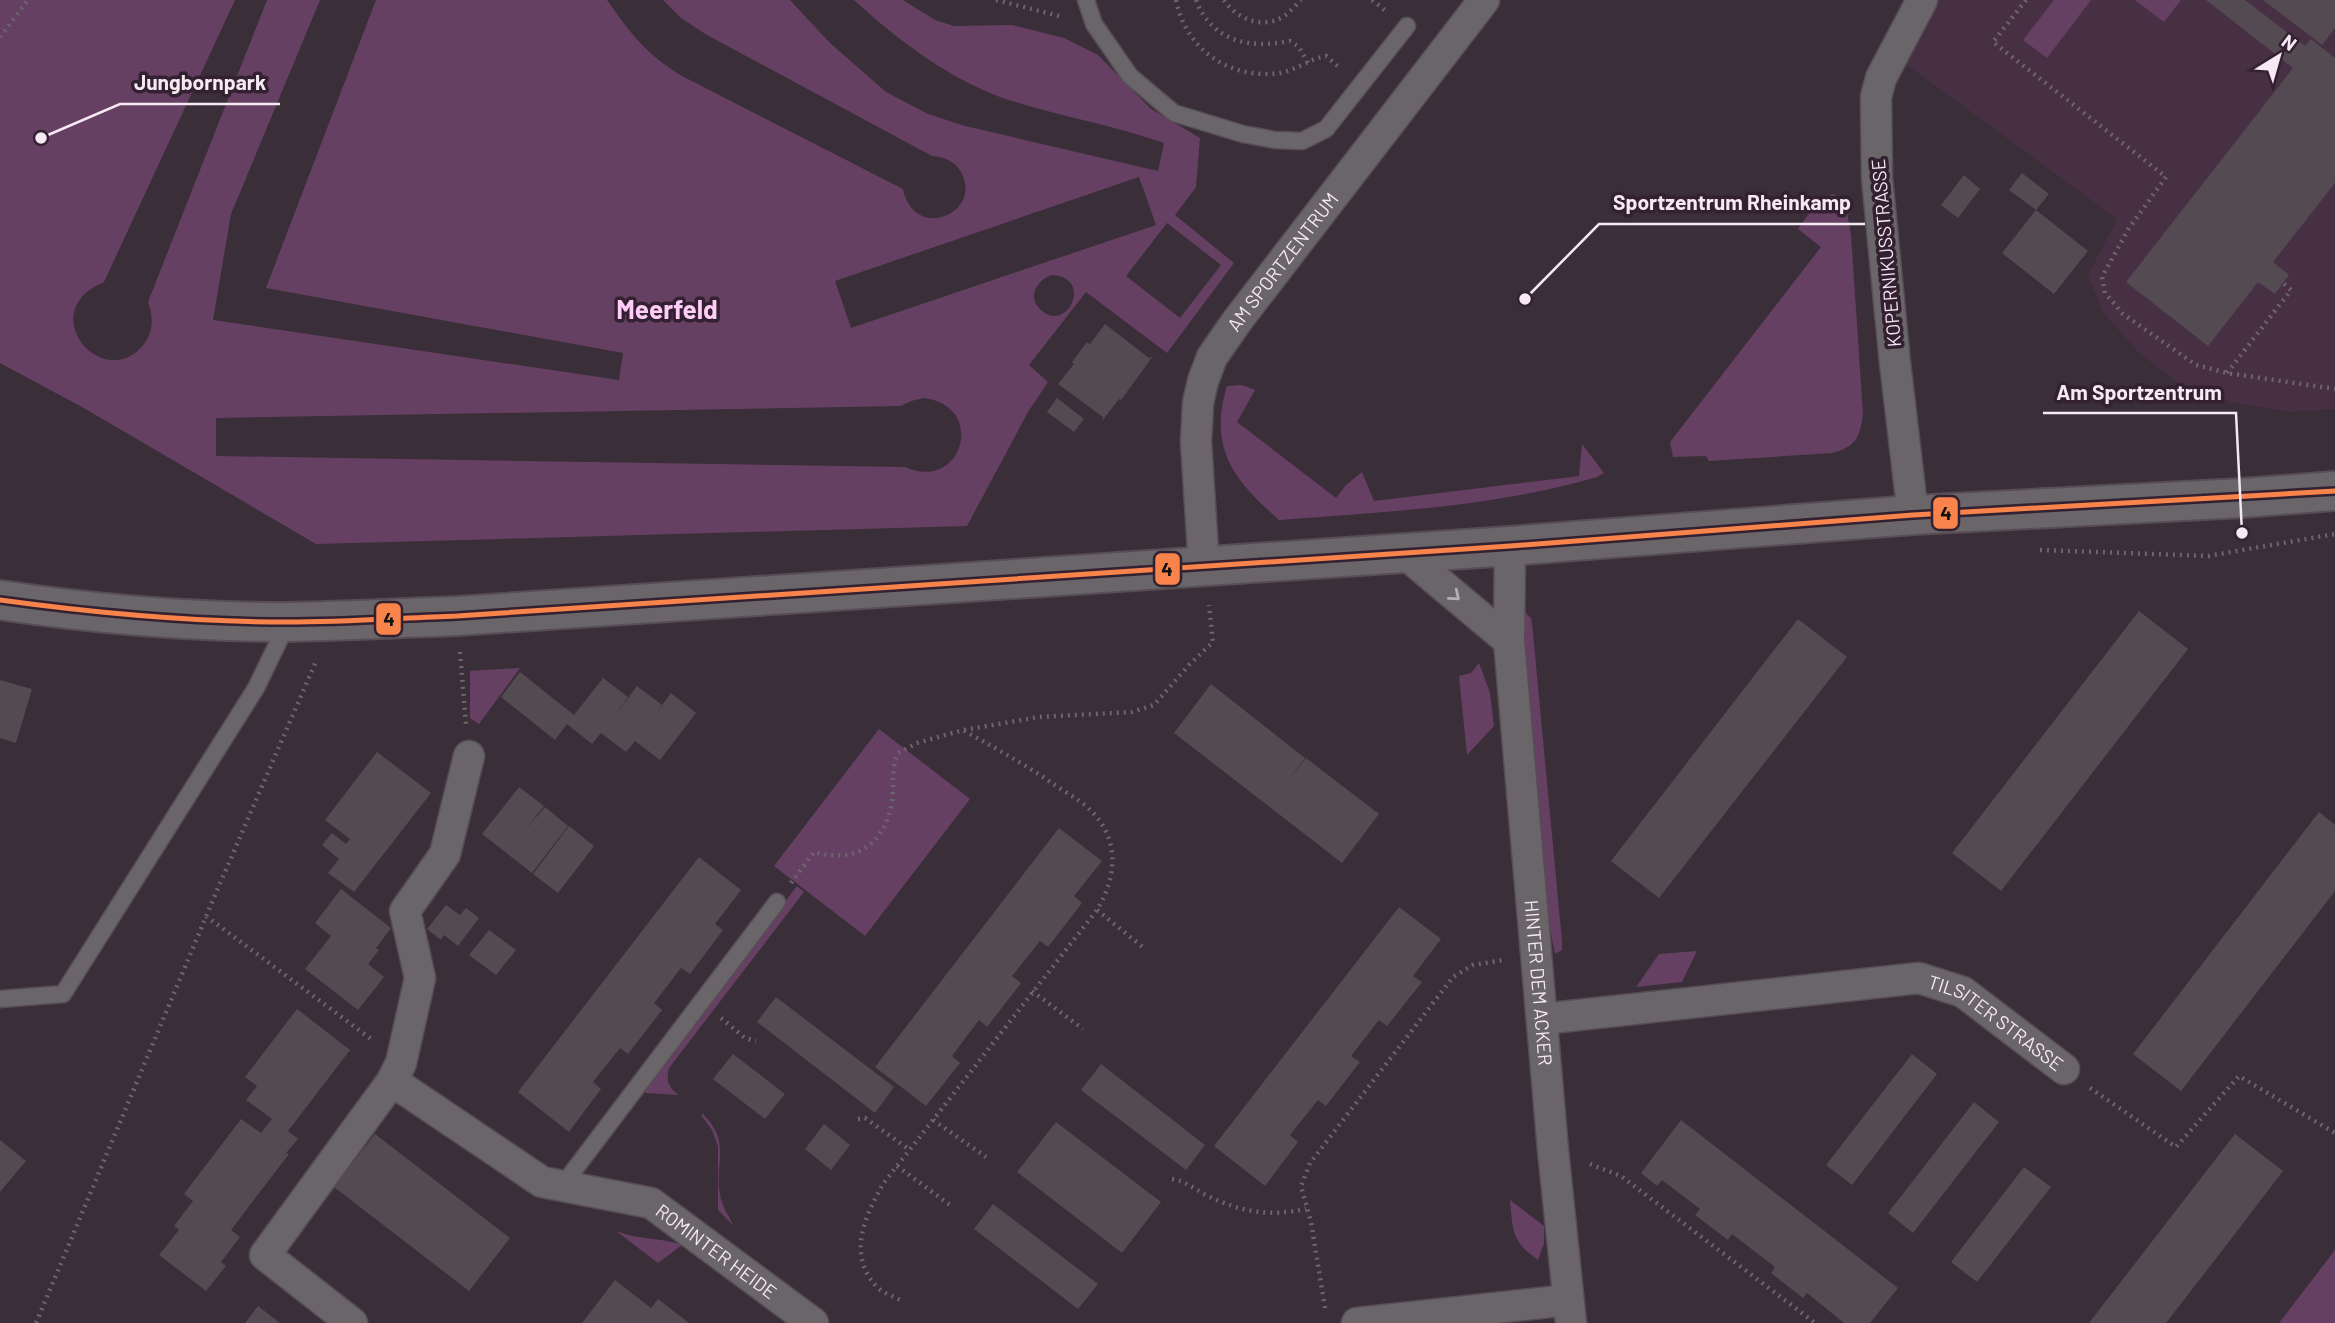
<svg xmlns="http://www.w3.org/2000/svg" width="2335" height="1323" font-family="Barlow,sans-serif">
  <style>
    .built { fill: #473044 }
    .green { fill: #664062; fill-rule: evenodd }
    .building { fill: #544a52 }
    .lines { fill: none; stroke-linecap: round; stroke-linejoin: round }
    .service-casing { stroke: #574d55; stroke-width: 19 }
    .minor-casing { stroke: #574d55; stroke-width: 33 }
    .tertiary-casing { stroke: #574d55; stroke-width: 42 }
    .path { stroke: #6d656b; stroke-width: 4.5; stroke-dasharray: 2 5; stroke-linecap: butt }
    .service { stroke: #6a6569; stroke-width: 16 }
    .minor { stroke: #6a6569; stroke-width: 30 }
    .tertiary { stroke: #6a6569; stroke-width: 38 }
    .bus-1-casing { stroke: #332131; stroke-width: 10 }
    .bus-1 { stroke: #f8844c; stroke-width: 5 }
    .oneway { stroke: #b7aeb5 }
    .labels { text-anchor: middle; stroke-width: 7; stroke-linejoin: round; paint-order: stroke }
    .street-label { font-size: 19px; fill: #f6e9f4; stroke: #332131 }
    .district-label { font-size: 26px; font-weight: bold; fill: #ffcdf8; stroke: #332131 }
    .leader { fill: none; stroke: #f6e9f4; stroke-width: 2.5 }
    .callout-dot { fill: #f6e9f4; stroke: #332131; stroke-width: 2.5 }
    .callout-label { font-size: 21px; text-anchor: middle; font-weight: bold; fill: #f6e9f4; stroke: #332131; stroke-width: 7; stroke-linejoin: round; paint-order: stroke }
    .line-badge { stroke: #332131; stroke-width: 2.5 }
    .pale-badge-label { font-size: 19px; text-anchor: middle; font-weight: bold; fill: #111 }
  </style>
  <rect width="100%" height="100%" fill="#3a2e38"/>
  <path class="built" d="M1930,0H2335V409L2290,412L2231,402L2182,386L2138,352L2103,312L2088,275L2117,219L1899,59Z"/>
  <path class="green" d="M0,0H235L104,282C32,312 104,395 144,344C154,331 153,316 148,302L267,0H320L231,214L213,320L619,380L623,353L266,288L376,0H607C631,34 646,54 682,76L903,189C914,243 984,213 961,172C955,161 944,157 932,156L707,35L681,18L663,0H790L830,43L886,92L928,114L965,126L1158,171L1164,143C1115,126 1064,117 1015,102C954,83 900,42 854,0H903L935,20L954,26L1012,25L1064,38L1098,55L1151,109L1200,138L1196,187L1175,215L1234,263L1167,353L1086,292L1029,365L1048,382L1028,412L967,526L316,544L82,407L0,363ZM1139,177L1156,225L851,328L835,281ZM1167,223L1221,265L1180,318L1126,276ZM1051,275C1095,276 1067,336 1040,309C1027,296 1037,281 1051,275ZM924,398C987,406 963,493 905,467L216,456V418L901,406L911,401Z
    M2054,0H2091L2047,58L2023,40Z
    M2135,0H2181L2164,22Z
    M1834,194L1845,202L1851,234L1863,414C1860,437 1856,447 1832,453L1709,461L1706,456L1673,457L1670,442L1821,247L1798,229C1808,215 1818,199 1834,194Z
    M1242,385L1255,390L1237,422L1336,498L1346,485L1362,472L1374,501L1579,476L1582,444L1604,473L1597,477C1495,507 1385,512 1279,520C1234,480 1208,449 1227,386Z
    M1524,611L1531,618L1532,623L1562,941V950L1555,954L1550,929L1520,631Z
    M1479,663L1490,693L1494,726L1467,755L1459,676L1471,673Z
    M520,668L479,724L470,718V671Z
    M879,729L970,799L865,936L774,866Z
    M797,886L804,892L669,1068C666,1081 668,1087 679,1095L646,1093L643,1087Z
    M1697,951L1682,982L1636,987L1659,954Z
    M703,1114C732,1143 714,1163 720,1195C722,1206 729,1216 733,1225L718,1210V1146L712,1130L701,1115Z
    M1510,1200L1544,1226V1244L1538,1260C1511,1241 1513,1230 1510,1200Z
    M616,1231C637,1240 661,1237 682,1245L658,1263Z
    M2335,1250V1323H2279Z"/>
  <path class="building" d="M2206,0H2245L2305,46L2311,39L2335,58V183L2273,262L2289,275L2275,294L2258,282L2208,346L2126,282L2293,68Z
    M2263,0H2335V28L2322,45Z
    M2022,173L2049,194L2036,210L2009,190Z
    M1964,175L1980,189L1958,218L1941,205Z
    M2036,210L2088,251L2054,294L2002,253Z
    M1105,324L1149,358L1153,356L1121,400L1119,399L1102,421L1103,417L1058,384L1074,364L1072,362L1087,342L1090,344Z
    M1057,398L1084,419L1074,432L1047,412Z
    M2139,611L2188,649L2001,891L1952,853Z
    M1798,619L1847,657L1659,898L1611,861Z
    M520,672L574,715L603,678L628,697L614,717L637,686L662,705L648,725L671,693L696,713L660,760L635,741L626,752L601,733L592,744L567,724L555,740L501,697Z
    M0,680L32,689L16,743L0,738Z
    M1211,684L1305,758L1287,782L1306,758L1379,814L1342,863L1174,733Z
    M377,752L431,793L354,892L328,873L339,859L322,845L332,833L346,844L350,839L325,820Z
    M519,787L544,806L525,830L545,807L568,826L532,873L482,834Z
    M2319,812L2335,825V891L2181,1091L2133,1054Z
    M569,826L594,846L558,893L533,874Z
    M1059,828L1102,861L1074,896L1082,903L1048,947L1040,941L1012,976L1021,983L987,1027L979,1020L952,1056L960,1063L926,1106L875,1067Z
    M699,857L741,890L715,924L723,930L690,974L681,968L654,1003L662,1010L628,1054L620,1048L593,1082L601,1089L569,1132L518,1092Z
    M341,889L391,928L376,948L379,950L368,964L384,977L358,1010L305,969L331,936L315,923Z
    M446,905L460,915L466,908L479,918L458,946L444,935L441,940L427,929Z
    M1399,907L1441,939L1413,976L1422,982L1387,1026L1379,1020L1351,1056L1360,1062L1326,1106L1318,1100L1290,1135L1298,1142L1265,1186L1214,1146Z
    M489,930L516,950L496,975L469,955Z
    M776,997L894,1087L875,1113L757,1022Z
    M297,1009L350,1050L288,1131L298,1139L286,1153L289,1154L231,1230L240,1237L221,1262L226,1266L206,1291L159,1255L179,1230L174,1226L193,1201L184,1194L241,1119L261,1133L272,1119L246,1100L257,1086L245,1077Z
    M733,1054L785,1094L765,1119L713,1079Z
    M1912,1054L1937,1074L1852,1185L1826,1165Z
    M1101,1064L1205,1145L1186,1170L1081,1090Z
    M1974,1102L1999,1122L1913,1233L1888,1213Z
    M1681,1120L1898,1288L1870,1323H1844L1807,1293L1803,1298L1771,1273L1775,1267L1732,1234L1728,1240L1695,1215L1700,1209L1662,1180L1657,1186L1641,1173Z
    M1056,1122L1161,1202L1122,1253L1017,1172Z
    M824,1124L850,1145L831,1170L805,1149Z
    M375,1134L510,1238L469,1291L334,1187Z
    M2235,1134L2283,1171L2221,1252L2166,1323H2089Z
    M0,1140L26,1161L0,1192Z
    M2024,1167L2051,1187L1977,1282L1951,1262Z
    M993,1204L1098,1284L1078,1309L974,1229Z
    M615,1280L651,1308L658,1299L689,1323H582Z
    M258,1306L280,1323H245Z"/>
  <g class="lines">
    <defs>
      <path id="service" d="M1086,0L1094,24L1130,76L1174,113L1243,134L1275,140L1302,141L1326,129L1407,26
        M0,999L63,994L256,688L287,624
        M562,1186L777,902"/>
      <g id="minor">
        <path d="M1913,515L1895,363L1877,178L1876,97L1881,78L1922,0"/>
        <path id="s1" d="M1510,546L1509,641L1553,1150L1571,1323"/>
        <path d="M1403,552L1509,641"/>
        <path id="s2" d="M1204,567L1196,442L1198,403L1203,381L1212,357L1237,321L1484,0"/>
        <path id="s3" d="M1542,1019L1919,978L1963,992L2064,1069"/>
        <path id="s4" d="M392,1081L542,1182L651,1203L813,1323"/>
        <path d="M352,1323L265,1255L392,1081L401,1063L420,978L405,911L445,854L469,756"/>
        <path d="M1357,1323L1568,1300"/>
      </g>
      <path id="tertiary" d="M0,600C95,614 191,622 287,622C343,621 400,618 457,616L1510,546L1913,515L2242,498L2335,491"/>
    </defs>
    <use href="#service" class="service-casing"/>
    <use href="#minor" class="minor-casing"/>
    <use href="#tertiary" class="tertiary-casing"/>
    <path class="path" d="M996,0L1063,17
      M1176,0C1186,50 1230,80 1280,73C1296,70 1310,59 1326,56L1340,68
      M1196,0C1212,42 1250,49 1290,41L1299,47L1308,63
      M1224,0C1236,19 1264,30 1284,16C1290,12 1296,5 1301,0
      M1372,0L1386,11
      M2026,0L1993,42L2166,177L2129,228L2102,277L2105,293L2123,314L2196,365L2227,373L2335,389
      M0,37L28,0
      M2227,373L2291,290L2283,283
      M2040,550L2208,556L2335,534
      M460,652L466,724
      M964,730L1039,717L1132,712L1154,705L1189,665L1213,642L1209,605
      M791,883L814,852C857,864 885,844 892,801C895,781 890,775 898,753L917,743L963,730C993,747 1023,763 1052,783C1063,791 1077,798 1087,807C1120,836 1118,875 1097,910L883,1184C865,1216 847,1254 876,1286C882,1293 893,1296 900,1300
      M1097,910L1144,948
      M206,916L371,1039
      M1032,991L1083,1029
      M721,1018L745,1038L756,1041
      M2090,1088L2176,1147L2239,1076L2335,1133
      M858,1119L865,1118L910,1150
      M933,1120L986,1157
      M1590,1164L1621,1176L1815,1323
      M897,1166L950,1205
      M1172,1179C1186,1181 1194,1189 1206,1195C1241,1212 1268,1217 1306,1209
      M1325,1308L1311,1222L1301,1186L1310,1163L1453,977L1473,965L1504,960
      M36,1323L218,888L317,659"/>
    <use href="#service" class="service"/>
    <use href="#minor" class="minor"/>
    <use href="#tertiary" class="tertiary"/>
    <defs>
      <path id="bus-1" d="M0,600C95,613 191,622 287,622C343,622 400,618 457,616L1510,546L1913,515L2335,491"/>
    </defs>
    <use href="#bus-1" class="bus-1-casing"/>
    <use href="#bus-1" class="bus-1"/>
  </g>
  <defs><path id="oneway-chevron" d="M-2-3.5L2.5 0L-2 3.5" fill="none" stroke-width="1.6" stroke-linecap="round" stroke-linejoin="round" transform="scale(1.75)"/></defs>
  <use class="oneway" href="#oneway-chevron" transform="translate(1455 596) rotate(40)"/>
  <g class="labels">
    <g class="street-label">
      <text transform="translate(1886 253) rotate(-95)" y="7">KOPERNIKUSSTRASSE</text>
      <text dy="7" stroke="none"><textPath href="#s2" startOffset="331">AM SPORTZENTRUM</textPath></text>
      <text dy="7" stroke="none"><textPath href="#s1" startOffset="438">HINTER DEM ACKER</textPath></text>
      <text dy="7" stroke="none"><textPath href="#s3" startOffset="469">TILSITER STRASSE</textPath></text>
      <text dy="7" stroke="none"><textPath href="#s4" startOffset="373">ROMINTER HEIDE</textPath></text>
    </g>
    <g class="district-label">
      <text x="667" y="319">Meerfeld</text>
    </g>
  </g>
  <path class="leader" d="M41 138L120 104H280M1525 299L1599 224H1865M2242 533L2236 413H2043"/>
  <g class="callout-dot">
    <circle cx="41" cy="138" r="7"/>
    <circle cx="1525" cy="299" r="7"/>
    <circle cx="2242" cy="533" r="7"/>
  </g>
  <g class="callout-label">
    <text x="200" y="90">Jungbornpark</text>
    <text x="1732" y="210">Sportzentrum Rheinkamp</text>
    <text x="2139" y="400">Am Sportzentrum</text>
  </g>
  <g class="line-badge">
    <rect x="1932" y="496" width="27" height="34" rx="7" fill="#f8844c"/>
    <rect x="1154" y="552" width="27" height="34" rx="7" fill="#f8844c"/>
    <rect x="375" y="602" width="27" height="34" rx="7" fill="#f8844c"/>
  </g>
  <g class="pale-badge-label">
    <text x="1946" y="520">4</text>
    <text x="1167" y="576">4</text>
    <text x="389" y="626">4</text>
  </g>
  <g transform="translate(2279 56) rotate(37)" stroke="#332131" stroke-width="5" paint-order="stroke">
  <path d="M0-5L12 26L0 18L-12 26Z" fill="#f6e9f4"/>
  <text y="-10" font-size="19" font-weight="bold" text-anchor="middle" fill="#f6e9f4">N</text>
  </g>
</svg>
